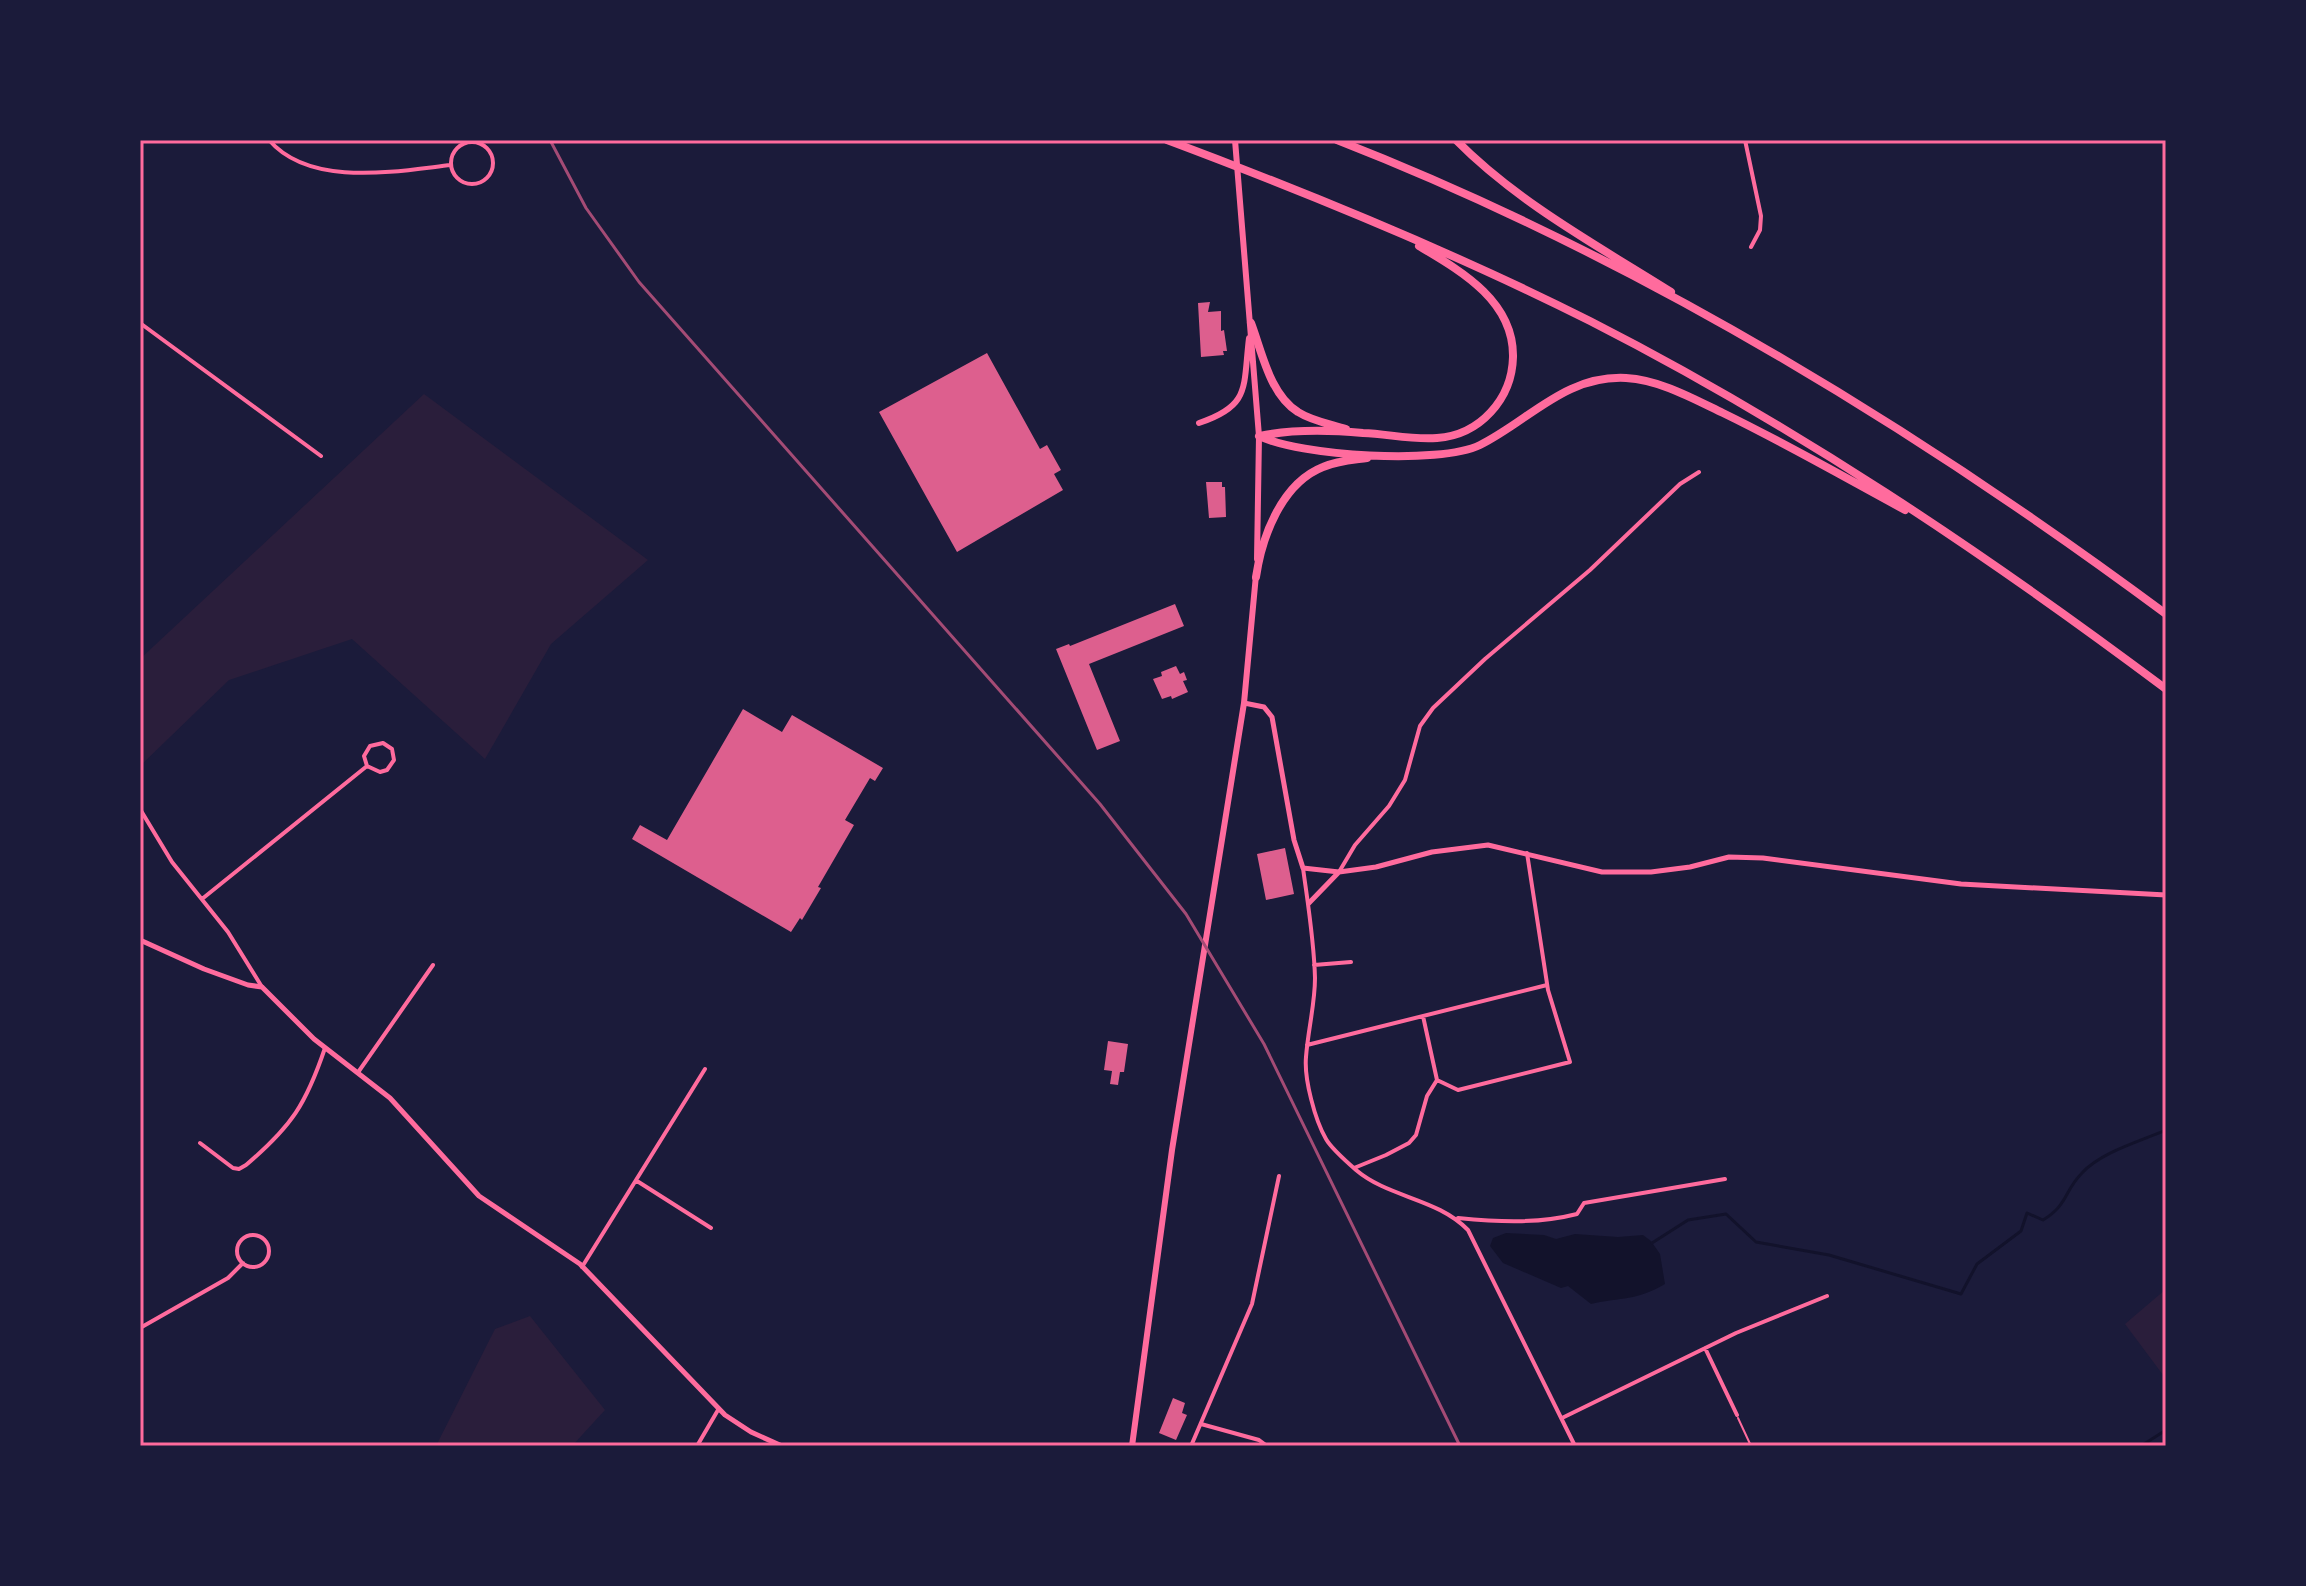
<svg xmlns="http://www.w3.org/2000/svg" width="2306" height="1586" font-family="'Roboto Condensed',sans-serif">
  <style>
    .green { fill: #2a1e3b }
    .water { fill: #12122b }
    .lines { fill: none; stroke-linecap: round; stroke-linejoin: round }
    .stream { stroke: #12122b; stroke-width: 3 }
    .building { fill: #dd5f8e }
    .service { stroke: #ff6b9d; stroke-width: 2 }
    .minor { stroke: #ff6b9d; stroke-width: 4 }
    .tertiary { stroke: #ff6b9d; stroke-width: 5 }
    .secondary { stroke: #ff6b9d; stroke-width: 6 }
    .motorway { stroke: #ff6b9d; stroke-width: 8 }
    .rail { stroke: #a44b75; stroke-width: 3 }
    .neatline { fill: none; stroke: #ff6b9d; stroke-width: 3 }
  </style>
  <rect width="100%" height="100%" fill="#1b1b3a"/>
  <path class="green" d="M424,394L648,560L551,644L485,759L352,639L229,680L140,766V659Z
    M2166,1289V1379L2125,1324Z
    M530,1316L605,1410L572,1446H436L495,1329Z"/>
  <path class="water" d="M1506,1233L1544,1235L1556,1239L1575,1234L1618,1237L1643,1235L1651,1241L1660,1254L1665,1284C1636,1301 1622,1297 1591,1304L1568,1286L1561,1288L1503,1263L1490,1246L1493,1238Z"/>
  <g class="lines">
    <path class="stream" d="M1652,1243L1688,1220L1726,1214L1756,1242L1829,1255L1961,1294L1977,1264L2021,1231L2027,1213L2043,1220C2068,1205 2064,1191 2082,1173C2101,1152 2141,1141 2166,1130
      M2141,1446L2166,1430"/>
  </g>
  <path class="building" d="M1210,302L1208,312L1221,311V331L1224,330L1227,351H1223L1224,355L1201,357L1198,303Z
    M987,353L1040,449L1047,445L1061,470L1054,474L1063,490L957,552L879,412Z
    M1206,482H1222V487H1225L1226,517L1209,518Z
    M1175,604L1184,626L1089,664L1120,741L1097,750L1056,649L1069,644L1070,646Z
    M1176,666L1180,674L1184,672L1187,680L1183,681L1188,692L1172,699L1171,696L1162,699L1153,679L1162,676L1161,672Z
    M743,709L782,732L792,715L883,768L875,781L870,778L845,820L854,825L818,887L821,888L802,920L800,918L791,932L632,839L640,825L667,840Z
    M1285,848L1294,894L1266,900L1257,854Z
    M1108,1041L1128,1044L1124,1072H1120L1118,1085L1110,1084L1112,1071L1104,1070Z
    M1173,1398L1185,1403L1182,1413L1187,1415L1176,1440L1159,1433Z"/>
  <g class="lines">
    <path class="service" d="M1738,1418L1751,1446"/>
    <path class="minor" d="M269,140C310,188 397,171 451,165
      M1745,140L1761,216L1760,230L1751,247
      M451 163a21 21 0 1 1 42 0a21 21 0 1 1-42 0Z
      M140,323L321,456
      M140,809L172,862L228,932L262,987
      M1303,868C1308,905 1314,940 1315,978C1315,1004 1308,1030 1306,1057C1304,1079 1315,1120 1326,1139C1331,1148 1348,1163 1356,1170C1389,1198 1437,1198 1468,1230L1575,1446
      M1339,872L1355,845L1389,806L1405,780L1420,726L1433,708L1485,659L1590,570L1680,484L1699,472
      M202,899L367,766L380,772L387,770L394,760L392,749L383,743L370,746L364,756L367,766
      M1314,965L1351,962
      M1423,1016L1437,1080
      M1307,1045L1547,985
      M359,1071L433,965
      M1437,1080L1458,1090L1570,1062L1548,990L1527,853
      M200,1143L233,1168L239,1169L246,1165C292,1126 306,1104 325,1048
      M1354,1168L1386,1155L1409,1143L1416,1135L1427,1096L1437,1080
      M637,1181L711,1228
      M1458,1218C1498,1222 1538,1224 1577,1214L1584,1203L1725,1179
      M237 1251a16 16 0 1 1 32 0a16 16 0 1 1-32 0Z
      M582,1267L705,1069
      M140,1328L228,1278L243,1263
      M1705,1348L1737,1415
      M1562,1418L1736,1333L1827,1296
      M1201,1424L1259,1440L1267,1446
      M697,1446L718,1410
      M1191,1446L1252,1304L1279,1176"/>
    <path class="tertiary" d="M1244,703L1264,707L1272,717L1294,840L1303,868L1339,872L1376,867L1432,852L1488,845L1602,872H1651L1690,867L1729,857L1763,858L1961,884L2166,895
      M1309,903L1339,872
      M140,940L204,969L248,985L262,987L314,1039L390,1098L479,1196L580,1264L725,1415L751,1432L782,1446"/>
    <path class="secondary" d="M1235,140L1259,436L1257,559
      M1199,423C1251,406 1243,387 1249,338
      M1132,1446L1172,1150L1244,703L1256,575"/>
    <path class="motorway" d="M1167,140C1311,194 1453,252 1590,321C1794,425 1983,552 2166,689
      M1337,140C1634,256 1910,424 2166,614
      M1456,140C1517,202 1598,246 1671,292
      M1251,323C1262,352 1270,395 1298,412C1312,421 1330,424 1346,429
      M1259,436C1300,456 1439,465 1480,445C1530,420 1565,375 1626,378C1660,380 1692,398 1723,413C1785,443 1844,477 1905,510
      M1260,436C1293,429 1329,430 1363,433C1388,434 1412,440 1437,438C1480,435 1512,399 1513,357C1514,301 1461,271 1419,246
      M1256,577C1262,536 1282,483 1323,467C1337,461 1353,460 1367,458"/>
    <path class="rail" d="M550,140L586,208L639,282L1100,804L1186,914L1264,1044L1460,1446"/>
  </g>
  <rect width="2306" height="1586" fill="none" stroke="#1b1b3a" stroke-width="284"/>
  <rect x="142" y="142" width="2022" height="1302" class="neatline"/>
</svg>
